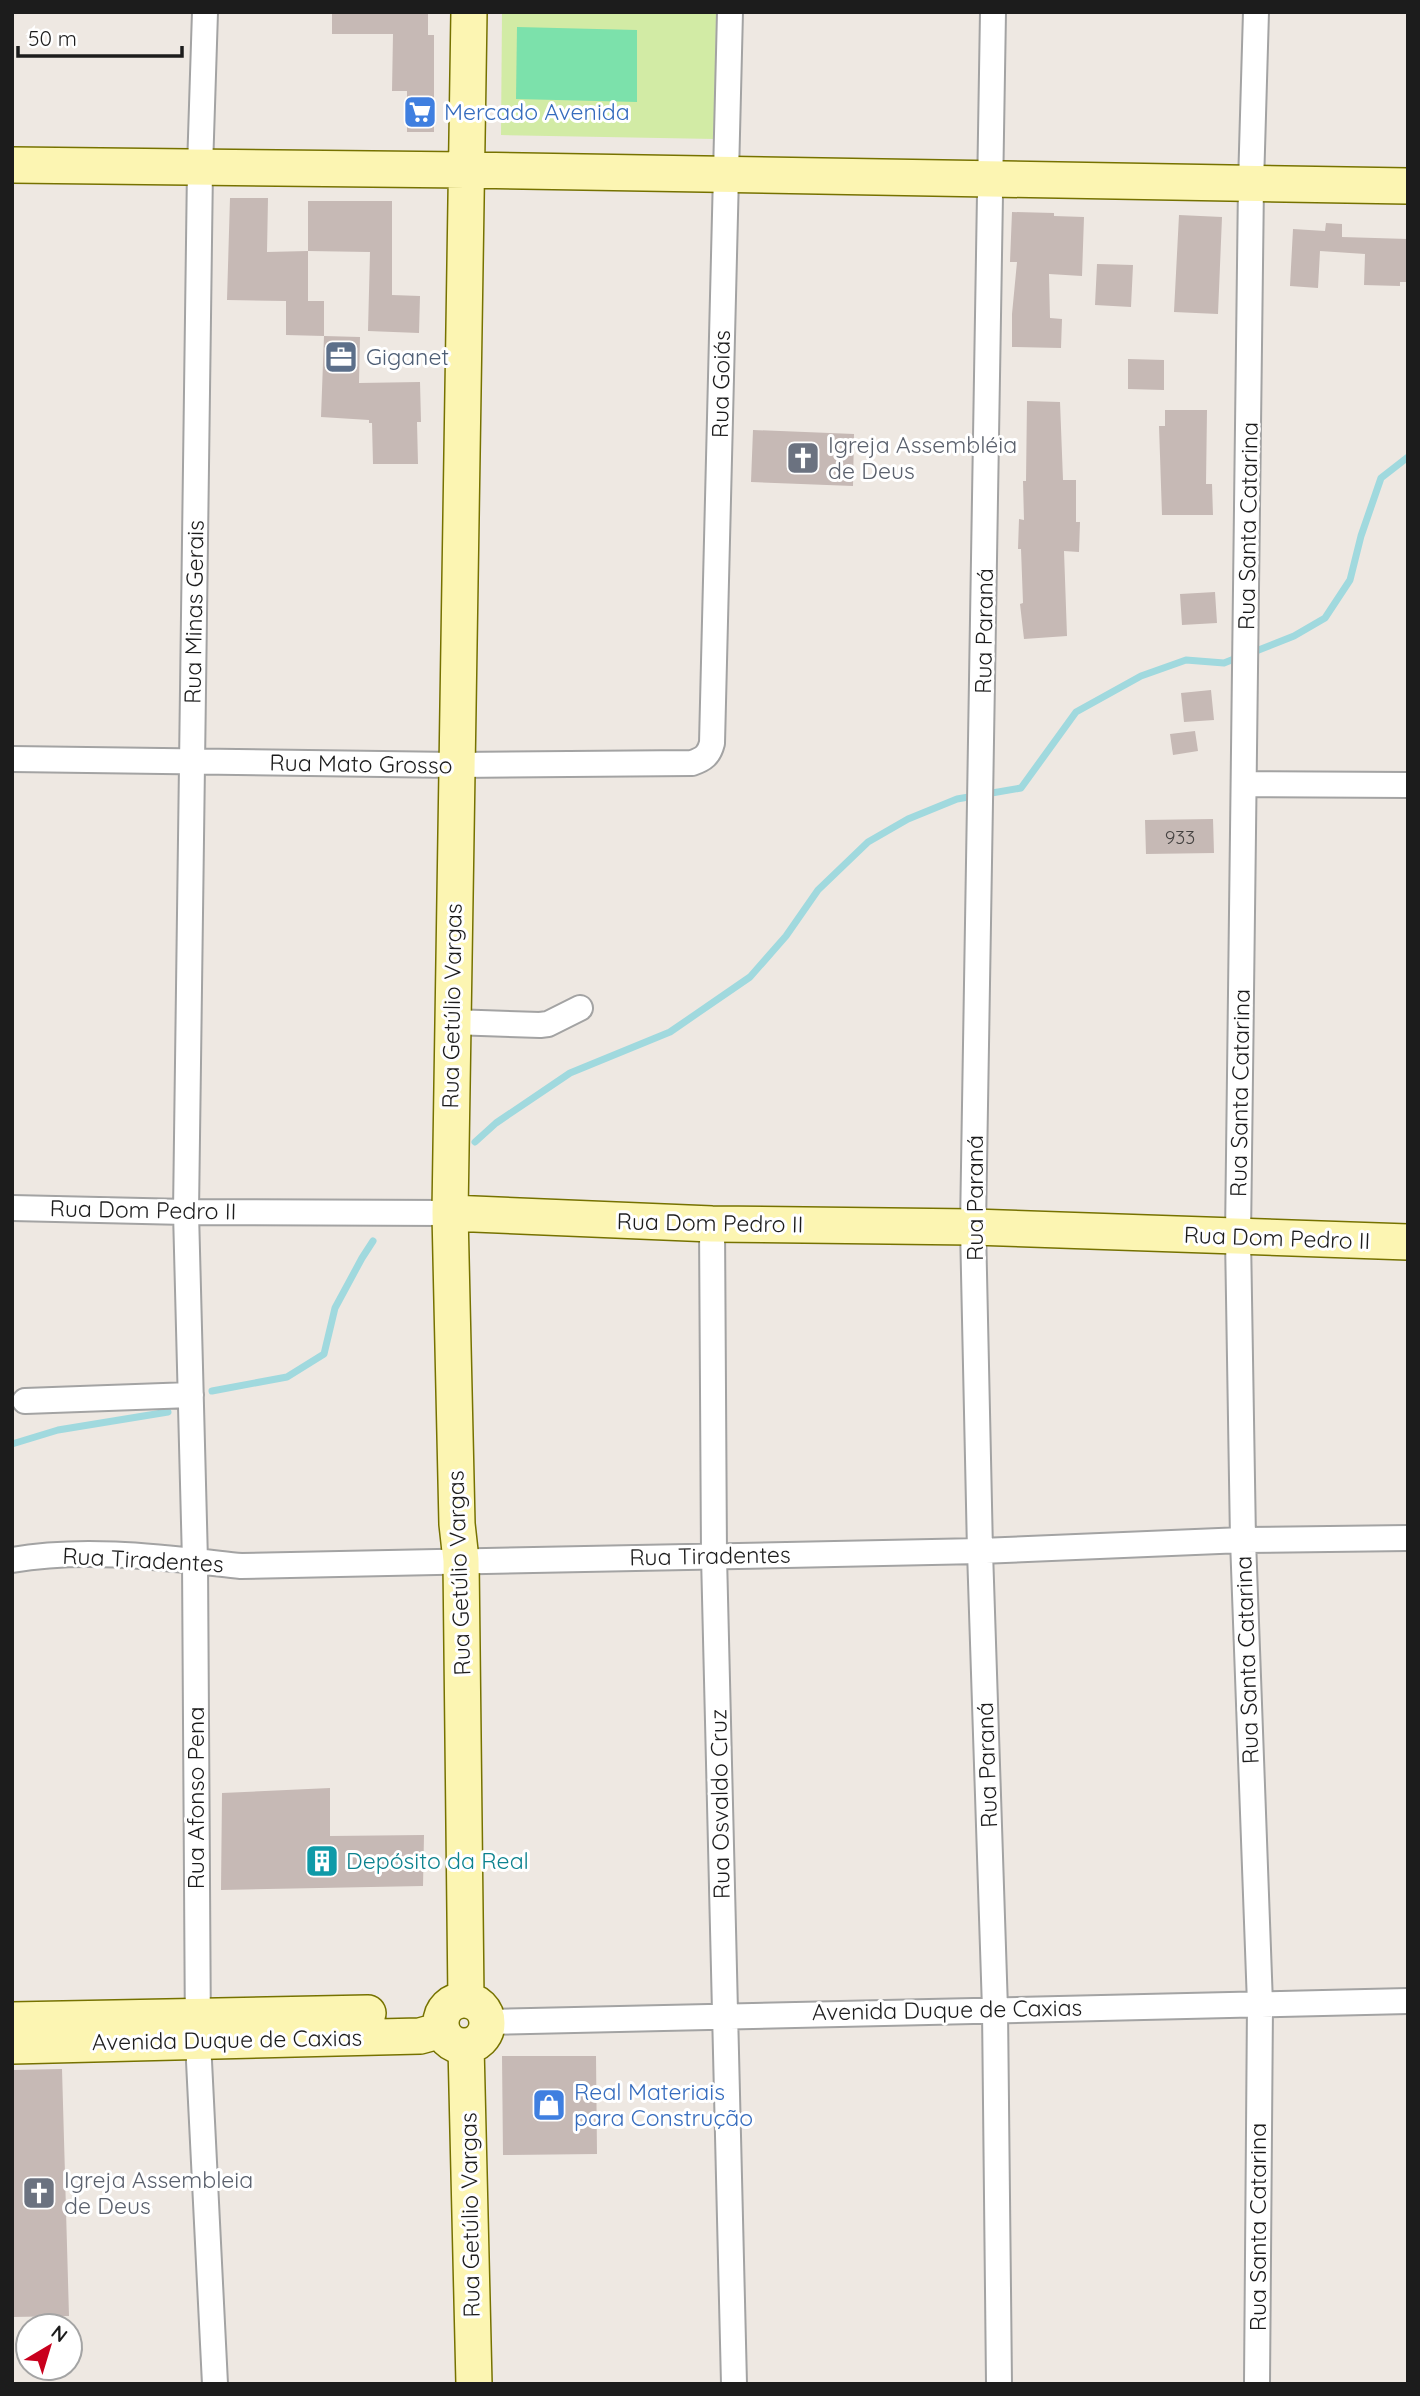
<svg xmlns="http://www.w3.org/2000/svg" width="1420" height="2396" font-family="Quicksand,sans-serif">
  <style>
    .grass { fill: #d2eba5 }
    .pitch { fill: #7ce1ab }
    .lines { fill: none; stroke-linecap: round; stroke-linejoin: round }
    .stream { stroke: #a0d9de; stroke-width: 7 }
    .building { fill: #c6b9b5 }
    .street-casing { stroke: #a3a3a3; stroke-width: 28 }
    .secondary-casing { stroke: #767200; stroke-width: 38 }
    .street { stroke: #fff; stroke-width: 24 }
    .secondary { stroke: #fcf5b2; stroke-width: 35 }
    .labels { text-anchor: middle; stroke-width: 6; stroke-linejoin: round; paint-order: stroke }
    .number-label { font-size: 19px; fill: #464342 }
    .shop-label { font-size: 23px; fill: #366cbe; stroke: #fff; text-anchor: start }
    .service-label { font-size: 23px; fill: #4e5e75; stroke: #fff; text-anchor: start }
    .street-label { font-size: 23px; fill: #1c1c1c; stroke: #fff }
    .worship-label { font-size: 23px; fill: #5b616d; stroke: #fff; text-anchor: start }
    .culture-label { font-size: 23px; fill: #0d838f; stroke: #fff; text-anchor: start }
  </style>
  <rect width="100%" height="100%" fill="#eee8e2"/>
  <path class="grass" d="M502,12H716L715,139L501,135Z"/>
  <path class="pitch" d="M517,27L637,30V102L516,99Z"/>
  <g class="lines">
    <path class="stream" d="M1251,653L1294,636L1325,618L1350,580L1361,536L1381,478L1408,457
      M475,1142L496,1123L570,1073L670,1032L750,977L786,936L818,890L868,842L908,819L957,799L1021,788L1076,712L1141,676L1186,660L1224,663L1239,657
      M212,1391L287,1377L324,1354L335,1308L362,1258L373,1241
      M12,1444L58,1430L168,1412"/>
  </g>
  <path class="building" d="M332,12H428V35H434V132H407V91H392L393,34H332Z
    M230,198H268L267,252L308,251V301H324V336L286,335V301L227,300Z
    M308,201H392V295L420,296L419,333L368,331L370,252L308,251Z
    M1012,212L1054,213V216L1084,217L1082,276L1049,274L1050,318L1062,319L1061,348L1012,347V314L1017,262H1010Z
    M1179,215L1222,217L1218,314L1174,312Z
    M1326,223L1342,224V237L1408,239V282H1400V286L1364,285L1365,254L1320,251L1318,288L1290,286L1293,229L1325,231Z
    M1097,264L1133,265L1131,307L1095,305Z
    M324,336L360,337L359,383L420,382L421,422H417L418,464H373L372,423H369V420L321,417Z
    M1128,359L1164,360V390L1128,389Z
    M1027,401L1060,402L1063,480H1076V522H1080L1079,552L1064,551L1067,636L1024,639L1020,604L1023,603L1021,549H1018L1019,519L1024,520L1023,481H1026Z
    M1165,410H1207L1206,484H1212L1213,515H1162L1159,426H1165Z
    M753,430L854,434L853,486L751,482Z
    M1215,592L1217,623L1182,625L1180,594Z
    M1211,690L1214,720L1184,722L1181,693Z
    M1195,731L1198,751L1173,755L1170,734Z
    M1213,819L1214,853L1146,854L1145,820Z
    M330,1788V1836L424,1835L423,1886L221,1890L222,1793Z
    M502,2056H596L597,2154L503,2155Z
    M62,2069L69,2316L12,2317V2070Z"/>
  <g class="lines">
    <defs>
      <path id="street" d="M205,12L200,168L186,1212L195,1561L198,2041L215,2384
        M993,12L973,1227L980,1551L995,2009L999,2384
        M1256,12L1251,184L1238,1237L1243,1540L1260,2004L1257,2384
        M12,759L455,765L692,763C704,759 709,755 712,743L730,12
        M1244,784L1408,785
        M452,1022L540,1025L548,1024L580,1008
        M12,1208L186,1212L450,1213
        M712,1224L714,1556L734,2384
        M25,1401L191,1395
        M12,1560C87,1547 166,1558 241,1566L980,1551L1243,1540L1408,1538
        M487,2022L1408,2001"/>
      <path id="secondary" d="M12,165L466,170L1408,186
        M450,1213L712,1224L973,1227L1408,1242
        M466,2000L461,1560L457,1524L450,1213L469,12
        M441 2023a23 23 0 1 1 46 0a23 23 0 1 1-46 0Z
        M12,2020L368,2013
        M12,2046L420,2036L442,2030
        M466,2046L474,2384"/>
    </defs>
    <use href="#street" class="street-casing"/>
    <use href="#secondary" class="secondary-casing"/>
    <use href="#street" class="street"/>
    <use href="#secondary" class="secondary"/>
  </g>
  <defs>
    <symbol id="supermarket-square" viewBox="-11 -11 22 22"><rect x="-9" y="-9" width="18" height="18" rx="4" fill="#3f7fe0" stroke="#fff"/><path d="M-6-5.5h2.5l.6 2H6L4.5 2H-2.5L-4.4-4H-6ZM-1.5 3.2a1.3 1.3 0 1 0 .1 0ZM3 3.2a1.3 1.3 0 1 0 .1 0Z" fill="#fff"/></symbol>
    <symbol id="office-square" viewBox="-11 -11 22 22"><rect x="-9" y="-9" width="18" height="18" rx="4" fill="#5c6f8a" stroke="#fff"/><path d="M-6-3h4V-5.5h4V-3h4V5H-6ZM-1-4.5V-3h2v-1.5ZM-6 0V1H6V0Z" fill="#fff"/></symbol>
    <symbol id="church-square" viewBox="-11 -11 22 22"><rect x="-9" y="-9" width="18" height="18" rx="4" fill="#6b7280" stroke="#fff"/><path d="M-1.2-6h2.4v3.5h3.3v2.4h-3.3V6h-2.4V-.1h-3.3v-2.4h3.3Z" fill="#fff"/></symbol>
    <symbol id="building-square" viewBox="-11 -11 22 22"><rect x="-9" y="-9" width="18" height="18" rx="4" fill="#0f9aa8" stroke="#fff"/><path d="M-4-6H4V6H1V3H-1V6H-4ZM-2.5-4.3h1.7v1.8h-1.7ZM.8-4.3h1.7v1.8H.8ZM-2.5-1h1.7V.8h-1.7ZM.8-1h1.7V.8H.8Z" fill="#fff"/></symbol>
    <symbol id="shop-square" viewBox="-11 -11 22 22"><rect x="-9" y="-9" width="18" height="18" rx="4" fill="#3f7fe0" stroke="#fff"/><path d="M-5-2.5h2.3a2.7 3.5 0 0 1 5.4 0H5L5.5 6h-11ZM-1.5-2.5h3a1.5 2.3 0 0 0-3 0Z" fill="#fff"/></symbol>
  </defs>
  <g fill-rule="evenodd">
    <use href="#supermarket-square" x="401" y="93" width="38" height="38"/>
    <use href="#office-square" x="322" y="338" width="38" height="38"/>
    <use href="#church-square" x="784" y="439" width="38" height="38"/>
    <use href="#building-square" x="303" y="1842" width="38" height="38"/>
    <use href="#shop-square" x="530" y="2086" width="38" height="38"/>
    <use href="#church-square" x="20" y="2174" width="38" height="38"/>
  </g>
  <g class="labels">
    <g class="number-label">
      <text x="1180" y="844">933</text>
    </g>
    <g class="shop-label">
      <text x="444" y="120">Mercado Avenida</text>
      <text x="574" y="2100">Real Materiais<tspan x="574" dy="26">para Construção</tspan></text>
    </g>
    <g class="service-label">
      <text x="366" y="365">Giganet</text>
    </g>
    <g class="street-label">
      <text transform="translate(721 384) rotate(-89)" y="8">Rua Goiás</text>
      <text transform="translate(1248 526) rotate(-89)" y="8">Rua Santa Catarina</text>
      <text transform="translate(194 612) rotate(-89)" y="8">Rua Minas Gerais</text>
      <text transform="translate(984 631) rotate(-89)" y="8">Rua Paraná</text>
      <text transform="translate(361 764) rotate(1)" y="8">Rua Mato Grosso</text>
      <text transform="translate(452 1006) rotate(-89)" y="8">Rua Getúlio Vargas</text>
      <text transform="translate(1240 1093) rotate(-89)" y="8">Rua Santa Catarina</text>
      <text transform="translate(975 1198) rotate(-90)" y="8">Rua Paraná</text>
      <text transform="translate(143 1210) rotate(1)" y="8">Rua Dom Pedro II</text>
      <text transform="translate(710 1223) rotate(1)" y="8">Rua Dom Pedro II</text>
      <text transform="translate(1277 1238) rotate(2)" y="8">Rua Dom Pedro II</text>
      <text transform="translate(710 1556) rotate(-1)" y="8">Rua Tiradentes</text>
      <text transform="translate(143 1560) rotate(3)" y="8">Rua Tiradentes</text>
      <text transform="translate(459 1573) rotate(-92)" y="8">Rua Getúlio Vargas</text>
      <text transform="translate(1247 1660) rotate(-92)" y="8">Rua Santa Catarina</text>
      <text transform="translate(987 1765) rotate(-92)" y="8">Rua Paraná</text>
      <text transform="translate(196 1798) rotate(-90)" y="8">Rua Afonso Pena</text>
      <text transform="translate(720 1804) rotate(-91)" y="8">Rua Osvaldo Cruz</text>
      <text transform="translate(947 2010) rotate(-1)" y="8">Avenida Duque de Caxias</text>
      <text transform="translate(227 2040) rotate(-1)" y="8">Avenida Duque de Caxias</text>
      <text transform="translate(470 2215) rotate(-91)" y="8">Rua Getúlio Vargas</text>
      <text transform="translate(1258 2227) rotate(-90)" y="8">Rua Santa Catarina</text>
    </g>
    <g class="worship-label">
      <text x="828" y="453">Igreja Assembléia<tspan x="828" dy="26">de Deus</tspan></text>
      <text x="64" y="2188">Igreja Assembleia<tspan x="64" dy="26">de Deus</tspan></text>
    </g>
    <g class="culture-label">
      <text x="346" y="1869">Depósito da Real</text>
    </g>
  </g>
  <rect width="1420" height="2396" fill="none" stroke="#1c1c1c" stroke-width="28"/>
  <g transform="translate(49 2347) rotate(38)"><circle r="33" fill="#ffffff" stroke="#a4a4a4" stroke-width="2"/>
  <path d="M0-5L12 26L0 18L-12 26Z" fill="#c9001d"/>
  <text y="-10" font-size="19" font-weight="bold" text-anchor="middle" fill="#1c1c1c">N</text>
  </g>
  <path d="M18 46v10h164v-10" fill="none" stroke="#1c1c1c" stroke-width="3.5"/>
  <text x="28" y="46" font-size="21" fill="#1c1c1c" stroke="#ffffff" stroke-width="5" paint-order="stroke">50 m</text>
</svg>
